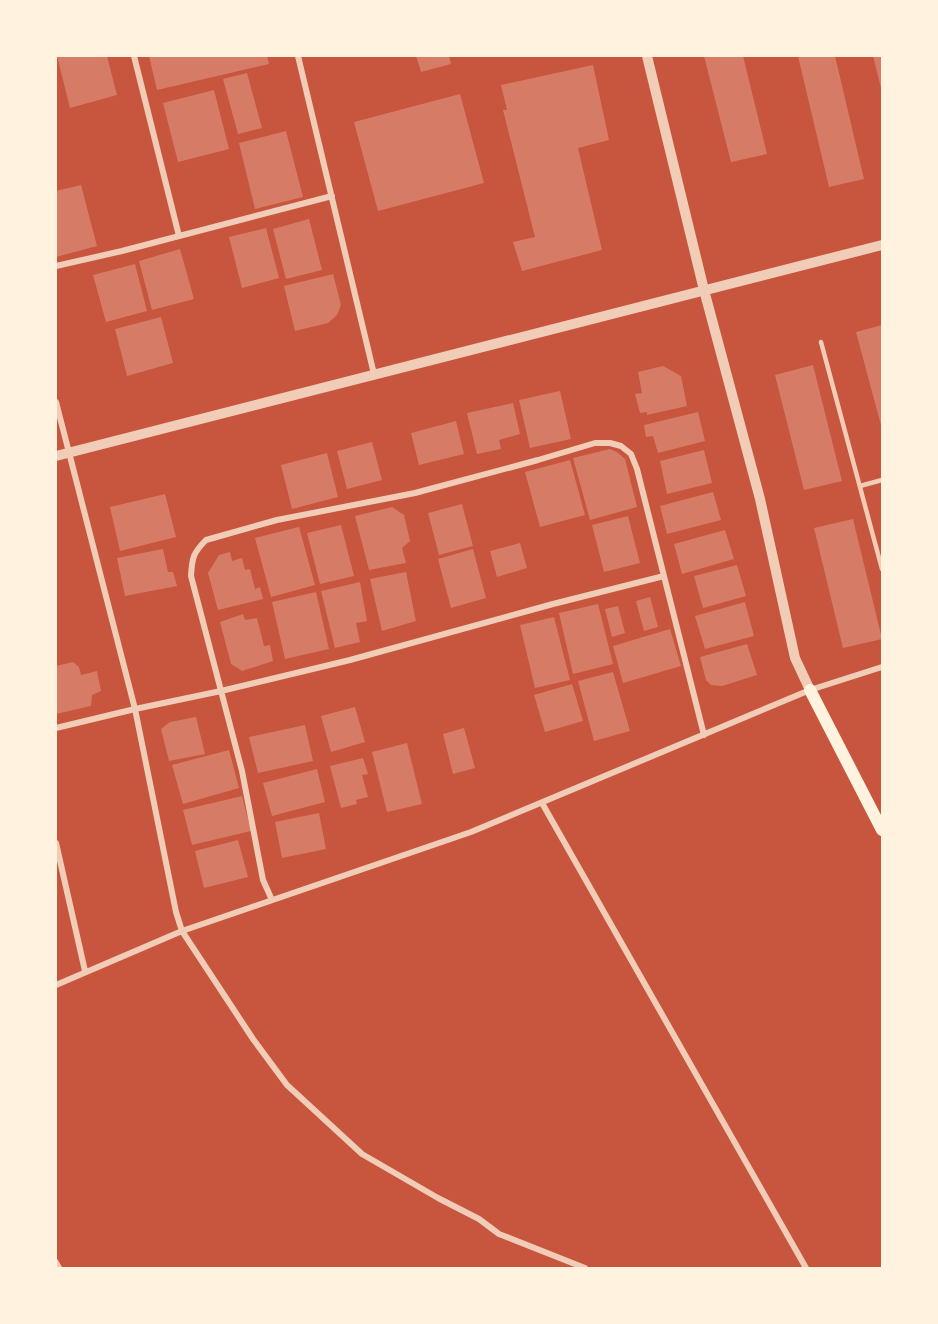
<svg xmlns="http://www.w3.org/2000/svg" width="938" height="1324" font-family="Montserrat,sans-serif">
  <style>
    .building { fill: #d67c66 }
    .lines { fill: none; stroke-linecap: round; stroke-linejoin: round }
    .service { stroke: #f1ccb7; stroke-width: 4.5 }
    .minor { stroke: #f1ccb7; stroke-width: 6 }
    .tertiary { stroke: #f1ccb7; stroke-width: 10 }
    .secondary { stroke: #fff3e0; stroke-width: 12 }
  </style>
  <rect width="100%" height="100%" fill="#c8553d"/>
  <path class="building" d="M57,56H107L117,95L70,108Z
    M149,56H267L269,64L157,90Z
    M416,56H449L451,64L421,72Z
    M704,56H743L767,154L731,162Z
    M798,56H835L864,179L829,187Z
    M873,56H882V92Z
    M593,65L609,140L578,148L602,250L522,271L513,242L535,237L503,110H507L501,85Z
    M247,73L262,128L238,134L223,79Z
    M214,90L229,149L178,162L163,103Z
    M460,94L484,183L378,211L354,122Z
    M286,131L303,197L255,209L239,143Z
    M81,185L97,246L56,257V191Z
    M309,219L322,270L286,279L273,229Z
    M266,228L279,278L242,288L229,237Z
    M180,249L194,299L152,310L139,261Z
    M135,264L147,311L106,322L93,275Z
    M333,274L341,305L337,315L328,323L295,331L284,286Z
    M161,317L173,363L127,376L115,329Z
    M882,325V429L856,332Z
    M813,365L842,481L804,490L775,375Z
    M663,366L681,376L687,406L647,415V412L640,413L635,394L642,393L638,372Z
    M560,391L571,439L530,448L519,400Z
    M513,403L520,434L499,440L501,449L477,454L467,413Z
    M698,412L705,441L658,453L653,436L646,437L644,425Z
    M456,421L464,454L419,465L411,433Z
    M372,442L382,480L347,489L337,451Z
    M610,449L617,452L625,459L637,507L590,520L573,458Z
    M704,450L712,483L667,494L660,461Z
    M327,453L338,497L292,509L281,465Z
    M570,460L585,515L540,527L525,472Z
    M713,492L721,520L667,534L660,506Z
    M165,494L176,537L120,551L110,507Z
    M462,504L473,546L439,555L428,513Z
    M392,507L404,515L410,541L402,548L406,563L369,570L355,516Z
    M628,516L640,563L604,572L592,525Z
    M853,519L882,639L843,648L814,528Z
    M341,525L354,576L320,584L307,533Z
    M299,527L315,585L271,597L255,538Z
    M725,530L734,559L682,574L674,544Z
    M520,543L527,568L497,577L490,551Z
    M163,549L168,572H173L177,586L125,596L117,558Z
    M473,549L486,598L451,608L438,559Z
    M230,552L232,561L242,558L245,570L250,569L255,589L260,587L263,599L218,610L208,573L219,555Z
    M737,565L746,596L703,608L694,576Z
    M406,572L416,621L382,631L370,579Z
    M360,582L367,621L356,623L360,642L335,648L321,591Z
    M316,592L329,649L285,659L272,602Z
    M650,597L658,627L644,631L636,601Z
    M745,602L754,636L705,649L695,616Z
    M598,604L613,664L573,674L559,613Z
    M618,606L625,633L612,637L605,609Z
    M243,614L245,620L257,618L264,646L270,645L273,661L242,671L231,664L220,622Z
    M554,617L570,680L535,688L520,625Z
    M670,629L681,666L623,683L613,646Z
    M747,644L757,675L722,686L711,685L706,680L700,657Z
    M73,662L79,667L81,675L97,671L101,691L92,695L91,706L56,714V666Z
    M613,672L630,731L594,741L578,681Z
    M572,684L583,721L545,732L534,695Z
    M355,707L365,742L331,752L321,716Z
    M196,717L205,754L169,761L161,729L170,722Z
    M305,725L313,761L258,773L249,737Z
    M464,728L475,768L453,774L443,734Z
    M407,743L422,804L387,812L372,752Z
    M229,750L239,788L183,804L172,765Z
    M363,758L368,774L362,775L368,797L356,800L357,804L341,808L330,766Z
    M317,769L325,802L272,816L263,783Z
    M242,796L251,831L192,845L183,810Z
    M319,813L326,849L282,858L275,822Z
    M238,840L248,877L204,888L195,851Z"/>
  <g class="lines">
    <path class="service" d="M821,342L882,569
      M860,486L882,480
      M56,1261L60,1268"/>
    <path class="minor" d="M134,56L179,236
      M298,56L374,374
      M56,266L122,251L332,196
      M56,402L135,709L176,912L182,931L253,1039L287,1085L362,1154L438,1198L479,1219L499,1234L585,1268
      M56,728L135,709L221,691L350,660L553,604L664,576
      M542,803L806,1268
      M56,843L85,971
      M272,900L263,880L242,771L191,576C192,558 193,553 206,540L277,520L415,493L538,460L595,443H610L621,446L631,454L637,469L704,735
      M56,985L182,931L471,832L810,690L882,667"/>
    <path class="tertiary" d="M647,56L704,290L760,499L795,658L810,690
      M56,456L882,245"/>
    <path class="secondary" d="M810,690L882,830"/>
  </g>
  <rect width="938" height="1324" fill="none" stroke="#fff3e0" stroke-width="114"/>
</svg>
